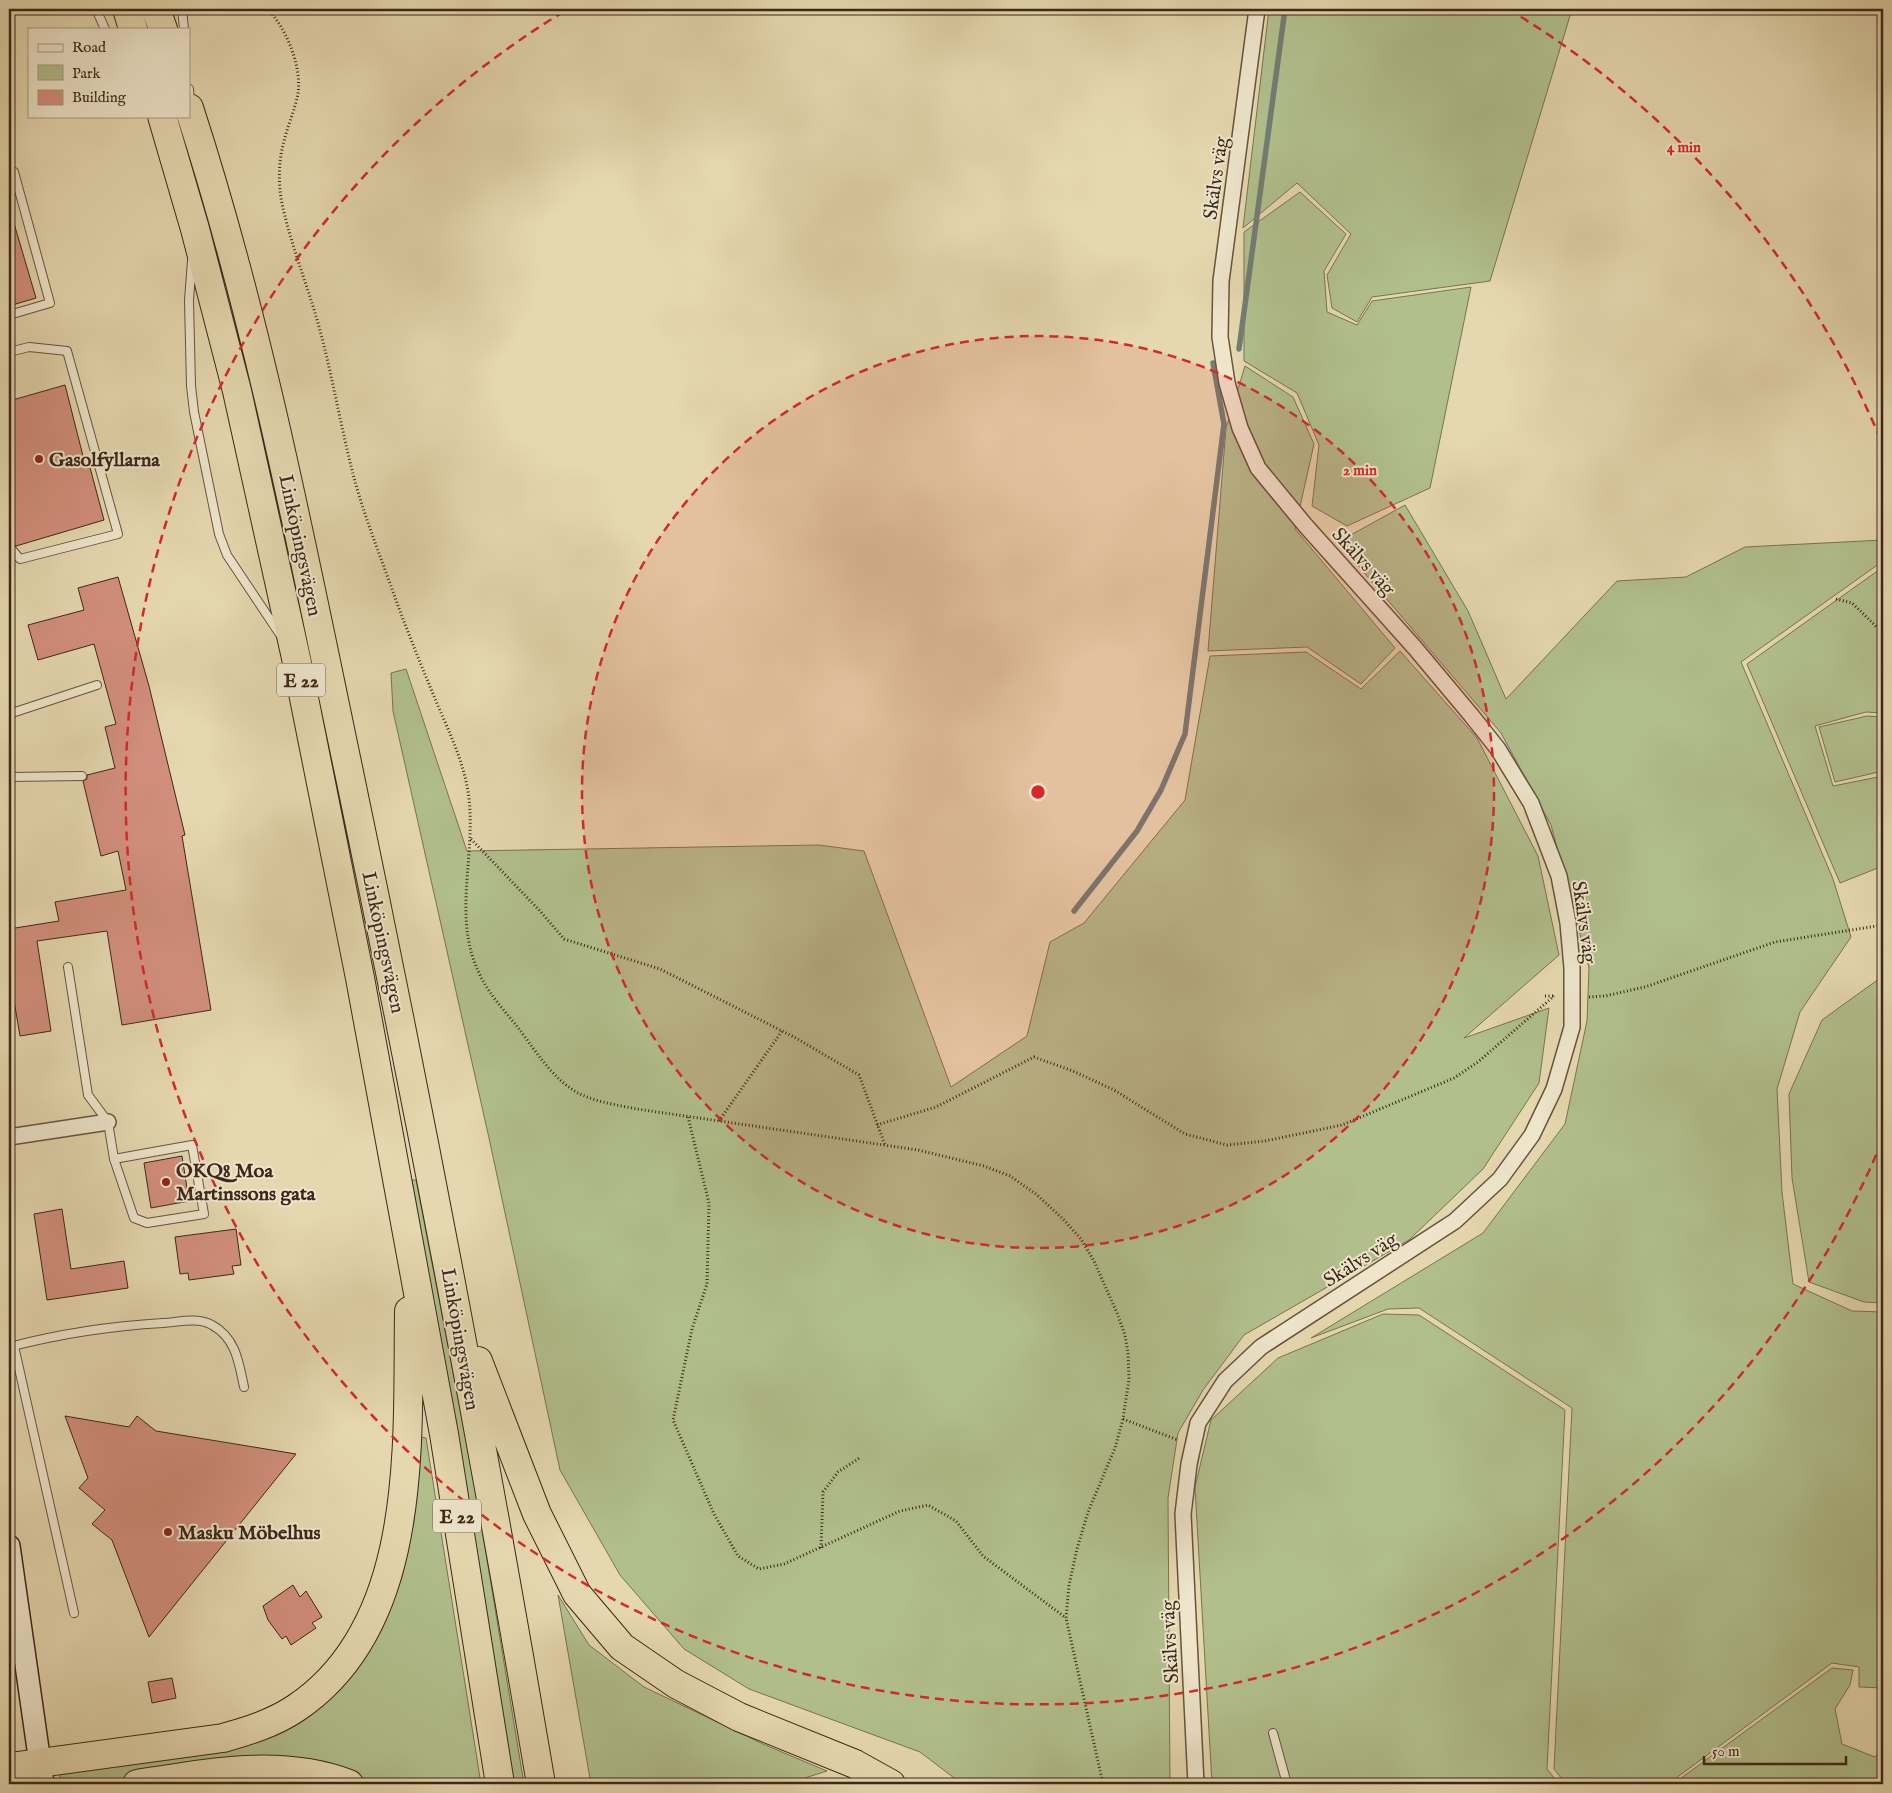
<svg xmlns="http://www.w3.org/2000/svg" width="1892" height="1793" font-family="'IM FELL English',serif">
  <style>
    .green { fill: #b1bf8d; stroke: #767453 }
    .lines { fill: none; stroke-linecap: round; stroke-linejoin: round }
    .stream { stroke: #727e74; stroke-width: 5.5 }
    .building { fill: #d28f7d; stroke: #3c2819 }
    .lane-casing { stroke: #66543e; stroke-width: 10 }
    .street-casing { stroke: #66543e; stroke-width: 18 }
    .secondary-casing { stroke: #3c2819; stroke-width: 24 }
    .highway-casing { stroke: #3c2819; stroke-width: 30 }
    .path { stroke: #3c2819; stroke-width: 3; stroke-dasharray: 1 2.5; stroke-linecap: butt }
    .lane { stroke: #eee5cb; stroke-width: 8 }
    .street { stroke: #eee5cb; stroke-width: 15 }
    .secondary { stroke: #eee5cb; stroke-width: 21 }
    .highway { stroke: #e5d7af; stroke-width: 28 }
    .ring { fill: none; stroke: #d62828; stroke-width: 2.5; stroke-dasharray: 9 6 }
    .poi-dot { fill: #8f2418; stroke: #eee5cb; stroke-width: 2 }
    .labels { text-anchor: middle; stroke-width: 4; stroke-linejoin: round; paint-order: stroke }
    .shield { fill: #eee5cb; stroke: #71614e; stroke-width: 1 }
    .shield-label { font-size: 19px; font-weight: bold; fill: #3c2819 }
    .street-label { font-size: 20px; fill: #3c2819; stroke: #eee5cb }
    .poi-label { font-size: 20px; font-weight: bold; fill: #3c2819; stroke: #eee5cb; text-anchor: start }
    .centre { fill: #d62828; stroke: #eee5cb; stroke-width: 2.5 }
    .ring-label { font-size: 15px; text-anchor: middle; font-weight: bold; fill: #d62828; stroke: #eee5cb; stroke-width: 4; stroke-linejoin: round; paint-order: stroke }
  </style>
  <rect width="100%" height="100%" fill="#e5d7af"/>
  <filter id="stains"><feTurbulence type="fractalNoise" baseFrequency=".004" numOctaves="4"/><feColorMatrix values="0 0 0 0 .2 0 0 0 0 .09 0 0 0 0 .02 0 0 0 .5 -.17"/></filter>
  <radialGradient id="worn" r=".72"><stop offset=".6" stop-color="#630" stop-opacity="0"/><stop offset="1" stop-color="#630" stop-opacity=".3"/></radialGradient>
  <path class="green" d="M1269,9H1572L1490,281L1372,297L1357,322L1332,308L1327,275L1351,234L1297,183L1243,228Z
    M1300,192L1346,234L1324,271L1327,312L1357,325L1372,301L1471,287L1430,488L1347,526L1312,506L1319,445L1297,393L1244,361V232Z
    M1245,366L1293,397L1314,444L1295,529L1395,648L1361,684L1307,647L1208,651L1226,428Z
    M1405,505L1468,611L1506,699L1617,581L1686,577L1745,547L1883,540V561L1741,662L1833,879L1851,937L1800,1012L1777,1089L1782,1192L1793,1284L1852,1311L1883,1312V1688L1859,1687V1667L1832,1663L1668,1784H1566L1554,1769L1572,1408L1419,1308L1388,1309L1311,1338L1483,1233L1565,1124L1587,1021L1589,968L1551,825L1501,733L1338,542Z
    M1883,567V713L1866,712L1815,726L1833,786L1883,776V866L1840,883L1747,664Z
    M1400,651L1477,738L1538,856L1559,955L1464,1038L1549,1008L1539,1083L1483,1169L1409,1240L1244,1335L1203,1390L1178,1433L1168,1498L1170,1784H962L920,1752L749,1689L684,1649L620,1575L560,1470L489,1138L393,711L391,673L406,669L467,851L819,845L864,851L951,1087L1027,1036L1050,942L1084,923L1185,800L1210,656L1306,652L1361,689Z
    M1867,716L1883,717V771L1835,782L1819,727Z
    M1883,976V1303L1864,1302L1809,1282L1792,1178L1789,1094L1822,1020Z
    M412,1180H416L474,1481L524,1784H513Z
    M1383,1314L1419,1315L1565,1410L1547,1769L1559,1784H1212L1195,1487L1211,1420L1278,1358Z
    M421,1437L426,1438L481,1784H373L364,1778L313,1762L255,1761L79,1784H61L60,1776L63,1772L237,1747L353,1672L382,1629L402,1577L414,1521Z
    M558,1595L589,1645L644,1687L763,1744L827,1771L786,1784H591Z
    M1832,1668L1853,1670L1850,1685L1835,1709L1842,1744L1875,1757L1883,1748V1784H1673Z"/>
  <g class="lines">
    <path class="stream" d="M1239,349L1285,9
      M1074,911L1137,831L1161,790L1185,734L1224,424L1213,363"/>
  </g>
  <path class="building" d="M9,220H13L36,298L9,306Z
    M65,385L84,460H88L104,520L16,546L11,541L9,532V401Z
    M118,577L149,686L185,835L182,836L211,1010L122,1025L107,931L37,941L51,1031L20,1036L12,989L9,990V929L59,921L55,902L126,890L118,851L101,856L83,781L87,779V775L115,768L105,727L116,724L94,644L38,660L28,625L84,610L78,588Z
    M182,1156L189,1201L151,1208L144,1163Z
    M62,1209L71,1269L124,1261L128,1288L47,1300L34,1214Z
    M236,1229L241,1265L232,1266L234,1274L189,1280L188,1273L180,1274L175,1237Z
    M65,1416L129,1427L137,1416L156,1431L296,1454L149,1637L112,1540L92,1524L105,1510L79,1488L88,1478Z
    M293,1585L300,1597L306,1591L322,1617L312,1623L316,1628L291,1645L286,1636L282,1639L268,1620L263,1606Z
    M172,1678L176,1698L152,1703L148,1682Z"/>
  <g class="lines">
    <defs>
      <path id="lane" d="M96,9L105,29
        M182,9L184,29
        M189,89L190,103
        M9,173L14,172L50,303L9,315
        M192,261L189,300L191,386L194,412L219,534L227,555L281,636
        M9,352L29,347L67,351L118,534L20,559L9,546
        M9,714L97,685
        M9,777L82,776
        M68,967L88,1095L108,1122L114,1159L192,1145L204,1214L147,1223L134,1218L114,1159
        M14,1346L74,1613
        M9,1347C59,1334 111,1326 163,1323C179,1322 198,1317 212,1325C236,1338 239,1363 244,1387
        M1273,1733L1287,1784"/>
      <path id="street" d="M9,1137L108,1122
        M1196,1784L1183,1514L1189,1464L1198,1423L1225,1381L1261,1347L1455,1221L1500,1179L1532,1135L1554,1089L1572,1027V968L1568,923L1559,876L1531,803L1498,749L1471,715L1415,648L1305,525L1258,468L1240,428L1227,383L1220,337L1221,281L1257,9"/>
      <path id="secondary" d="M9,1546L43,1784"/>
      <path id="highway" d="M127,9L133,29
        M156,9L163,29
        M189,108C260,326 303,553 350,777C420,1112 484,1447 541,1784
        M162,116L195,229L237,391L296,658L360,978L444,1434L500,1784
        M478,1361L537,1514L577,1594L622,1647L676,1684L739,1717L855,1764L891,1784
        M10,1767L223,1738C248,1731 274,1723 296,1708C420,1625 407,1442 409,1311
        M137,1784C207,1773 281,1758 349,1784"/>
    </defs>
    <use href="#lane" class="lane-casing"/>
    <use href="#street" class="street-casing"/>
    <use href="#secondary" class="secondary-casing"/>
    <use href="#highway" class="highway-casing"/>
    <path class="path" d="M268,9C286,29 302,65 298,94C295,109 288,125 284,141C278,162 278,187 283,208C293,252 311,294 322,338C333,381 341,426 352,470C363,514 382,560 397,603C410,638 424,672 438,706C449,731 460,755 466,781C481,846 449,913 480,975C489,994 503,1009 516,1025C534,1048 551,1078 578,1093C596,1102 617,1105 637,1109L918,1150L984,1166L1010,1176L1036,1194L1063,1219L1081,1239L1094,1261L1117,1313L1125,1335L1128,1353L1129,1379L1123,1419L1115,1448L1088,1512L1077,1549L1069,1585L1066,1618L1103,1784
      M1836,599L1852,603L1883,633
      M471,839L540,911L564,939L660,969L794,1037L859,1075L885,1145
      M1545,996H1555
      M1589,997L1605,996L1645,987L1775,942L1883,925
      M688,1117L709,1203L707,1284L692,1329L673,1420L714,1514L738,1556L759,1569L784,1564L900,1511L928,1505L956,1521L983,1556L1066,1618
      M719,1121L782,1031
      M877,1125L936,1107L1034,1057L1073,1071L1114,1090L1185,1134L1227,1145L1265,1141L1342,1125L1454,1078L1478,1062L1554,996
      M1123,1419L1178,1440
      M821,1548L823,1492L838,1472L861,1457"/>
    <use href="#lane" class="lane"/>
    <use href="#street" class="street"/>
    <use href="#secondary" class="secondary"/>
    <use href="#highway" class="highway"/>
  </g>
  <circle cx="1038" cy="792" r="456" fill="#d62828" fill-opacity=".12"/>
  <g class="ring">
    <circle cx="1038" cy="792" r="456"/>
    <path d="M1882 1141A913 913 0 1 1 568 9M1508 9A913 913 0 0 1 1882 443"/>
  </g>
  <g class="poi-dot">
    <circle cx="39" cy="459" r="5"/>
    <circle cx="166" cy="1182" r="5"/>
    <circle cx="168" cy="1532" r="5"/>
  </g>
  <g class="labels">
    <g class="shield">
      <rect x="277" y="663.5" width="48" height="33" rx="4"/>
      <rect x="433" y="1499.5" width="48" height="33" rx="4"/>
    </g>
    <g class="shield-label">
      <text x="301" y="687">E 22</text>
      <text x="457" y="1523">E 22</text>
    </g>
    <g class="street-label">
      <text transform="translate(1215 178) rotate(-82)" y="7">Skälvs väg</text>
      <text transform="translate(301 545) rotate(78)" y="7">Linköpingsvägen</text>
      <text transform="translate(1364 561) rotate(48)" y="7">Skälvs väg</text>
      <text transform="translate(1585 922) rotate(82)" y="7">Skälvs väg</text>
      <text transform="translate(384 942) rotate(78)" y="7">Linköpingsvägen</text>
      <text transform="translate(1360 1259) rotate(-33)" y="7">Skälvs väg</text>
      <text transform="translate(461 1339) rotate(80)" y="7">Linköpingsvägen</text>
      <text transform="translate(1169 1642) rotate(-93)" y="7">Skälvs väg</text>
    </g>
    <g class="poi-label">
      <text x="49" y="466">Gasolfyllarna</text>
      <text x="176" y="1177">OKQ8 Moa<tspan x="176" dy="23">Martinssons gata</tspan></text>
      <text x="178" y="1539">Masku Möbelhus</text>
    </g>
  </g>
  <circle cx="1038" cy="792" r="8" class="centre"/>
  <g class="ring-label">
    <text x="1684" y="152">4 min</text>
    <text x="1360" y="475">2 min</text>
  </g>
  <rect width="1892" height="1793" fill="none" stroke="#e5d7af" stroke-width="30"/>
  <rect x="10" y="10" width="1872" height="1773" fill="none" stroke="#3c2819" stroke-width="2.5"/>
  <rect x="15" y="15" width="1862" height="1763" fill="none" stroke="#3c2819"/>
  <rect x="28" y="28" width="162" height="90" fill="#eee5cb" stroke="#a79984"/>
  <rect x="38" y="44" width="25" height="8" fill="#eee5cb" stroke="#a79984"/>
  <text x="72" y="52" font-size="15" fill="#3c2819">Road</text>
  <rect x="38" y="65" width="25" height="15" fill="#b1bf8d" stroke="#a79984"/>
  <text x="72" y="78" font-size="15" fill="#3c2819">Park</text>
  <rect x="38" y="90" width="25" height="15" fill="#d28f7d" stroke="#a79984"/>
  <text x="72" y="102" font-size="15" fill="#3c2819">Building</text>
  <path d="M1704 1756v8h142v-8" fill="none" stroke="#3c2819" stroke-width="2.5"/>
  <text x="1712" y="1756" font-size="15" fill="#3c2819" stroke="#eee5cb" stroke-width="4" paint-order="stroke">50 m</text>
  <rect width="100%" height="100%" filter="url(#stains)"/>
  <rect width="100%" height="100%" fill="url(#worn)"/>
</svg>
